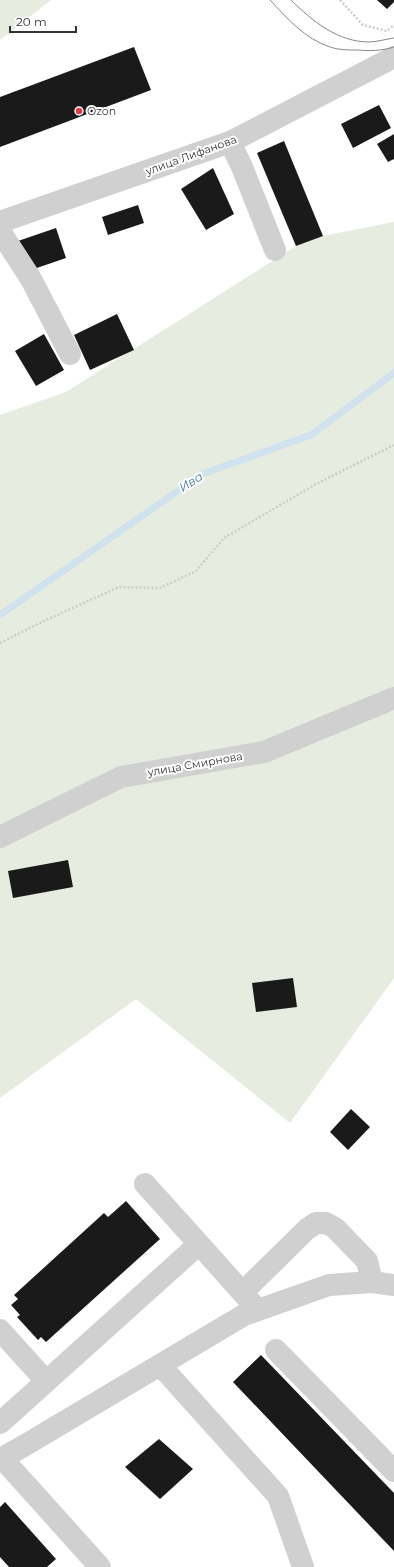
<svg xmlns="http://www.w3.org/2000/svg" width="394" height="1567" font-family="Montserrat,sans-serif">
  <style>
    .green { fill: #e6ecdf }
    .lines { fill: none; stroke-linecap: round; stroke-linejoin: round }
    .stream { stroke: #cfe2ee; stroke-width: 7 }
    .building { fill: #1a1a1a }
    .path { stroke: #cdcdcd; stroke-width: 2.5; stroke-dasharray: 2 2; stroke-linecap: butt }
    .minor { stroke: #d0d0d0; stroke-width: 22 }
    .tram { stroke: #888; stroke-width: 1 }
    .poi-dot { fill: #e63946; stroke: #fff; stroke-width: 1.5 }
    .labels { text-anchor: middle; stroke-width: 4; stroke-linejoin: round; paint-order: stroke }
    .poi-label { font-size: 11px; fill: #333; stroke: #fff; text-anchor: start }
    .street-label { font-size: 11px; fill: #333; stroke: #fff }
    .water-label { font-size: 12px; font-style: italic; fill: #3f7597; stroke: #fff }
  </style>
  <rect width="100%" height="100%" fill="#fff"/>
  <path class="green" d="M0,0H51L0,40Z
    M394,222V978L290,1123L136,999L0,1098V415L66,392L296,246L323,236Z"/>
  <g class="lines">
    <path class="stream" d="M0,615L202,474L311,435L394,373"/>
  </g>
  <path class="building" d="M377,0H394V2L387,9Z
    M134,47L151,90L0,147V97Z
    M379,105L391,128L353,148L341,124Z
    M394,134V159L388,162L377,144Z
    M284,141L323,236L296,246L257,153Z
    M213,168L234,214L206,230L181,189Z
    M138,205L144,223L108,235L102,217Z
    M56,228L66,258L28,271L18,241Z
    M117,314L134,350L90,370L74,335Z
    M44,334L64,370L36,386L15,351Z
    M68,860L73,887L13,898L8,871Z
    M293,978L297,1007L256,1012L252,983Z
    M351,1109L370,1127L348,1150L330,1132Z
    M126,1201L160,1239L46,1342L41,1337L38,1340L17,1317L20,1315L11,1305L18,1299L14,1295L104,1213L108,1217Z
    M261,1355L394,1493V1551L233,1382Z
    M159,1439L193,1469L160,1499L125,1467Z
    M5,1502L56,1559L47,1567H9L0,1557V1507Z"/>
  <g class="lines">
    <path class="path" d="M340,0L363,25L387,31L394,25
      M0,643L44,621L119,587L160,588L196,571L224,538L316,484L394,445"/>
    <path class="minor" d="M230,142L242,167L275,250
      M0,222L230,142L394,57
      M0,231L31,279L70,354
      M0,837L121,777L264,752L394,698
      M145,1184L199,1244
      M243,1292L307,1229L316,1223H326L335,1228L367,1261L372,1282
      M0,1330L46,1381
      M276,1350L394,1471
      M160,1365L278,1496L303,1567
      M0,1423L199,1244L258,1310
      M2,1458L100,1567
      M0,1459L22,1447L244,1315L329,1285L372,1282L394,1285"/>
    <path class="tram" d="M270,0C287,18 305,39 330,47C339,50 348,50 357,50C369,51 382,51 394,47
      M291,0C312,21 338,42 369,42C377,42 386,39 394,38"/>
  </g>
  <circle class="poi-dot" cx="79" cy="111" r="4"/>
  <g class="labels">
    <g class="poi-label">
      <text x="87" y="115">Ozon</text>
    </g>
    <g class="street-label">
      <text transform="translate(191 155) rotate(-20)" y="4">улица Лифанова</text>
      <text transform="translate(195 764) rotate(-10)" y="4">улица Смирнова</text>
    </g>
    <g class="water-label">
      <text transform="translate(191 482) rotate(-33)" y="4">Ива</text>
    </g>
  </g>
  <path d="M10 26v6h66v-6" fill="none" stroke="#333333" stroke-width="2"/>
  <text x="16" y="26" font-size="12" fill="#333333" stroke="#ffffff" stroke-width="3" paint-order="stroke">20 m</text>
</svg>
